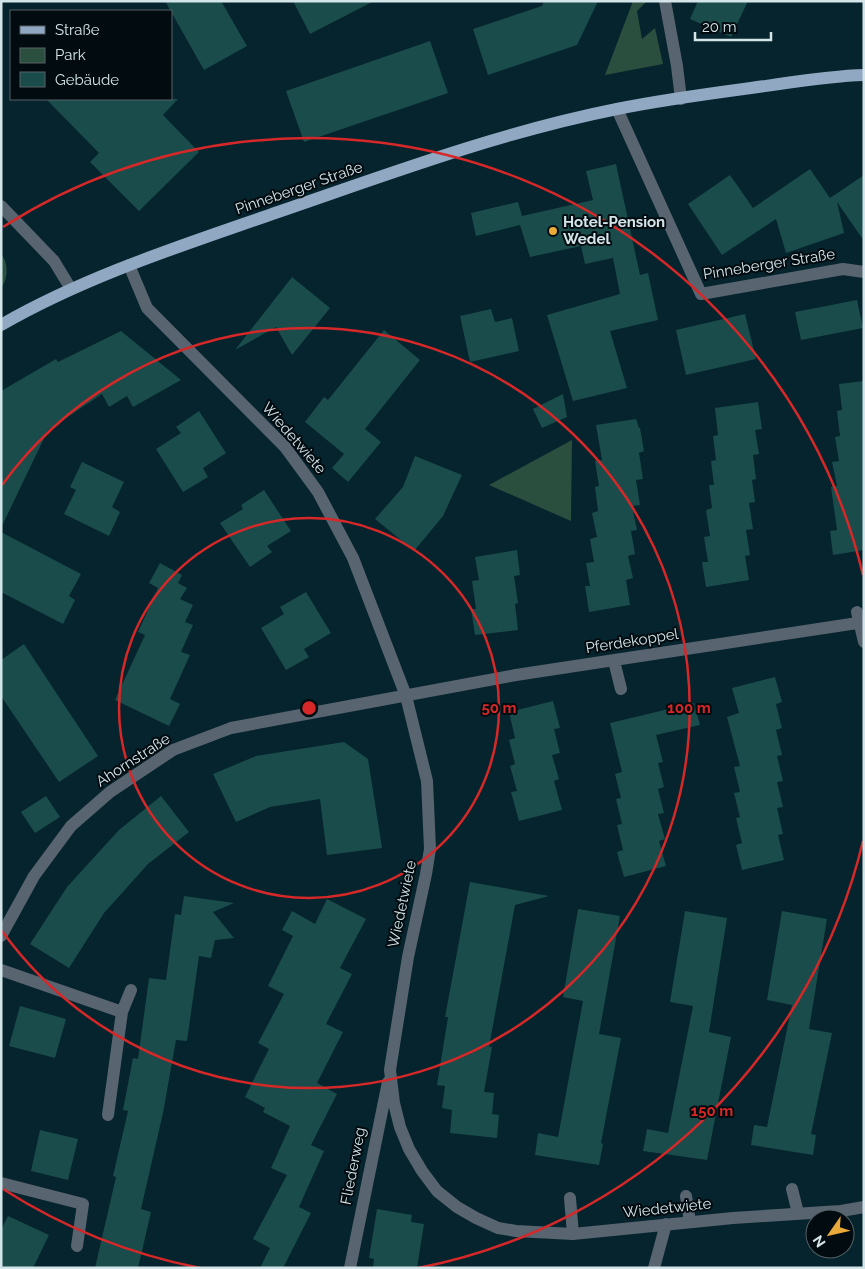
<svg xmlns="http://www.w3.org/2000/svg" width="865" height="1269" font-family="Raleway,sans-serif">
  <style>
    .green { fill: #2a4f3e }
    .building { fill: #194c4b }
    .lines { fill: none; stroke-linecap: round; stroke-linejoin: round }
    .minor { stroke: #586470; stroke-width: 12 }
    .major { stroke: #91a8c2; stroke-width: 12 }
    .ring { fill: none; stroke: #d62828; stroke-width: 2.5 }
    .poi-dot { fill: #eaaa39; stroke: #020b0f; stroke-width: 2 }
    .labels { text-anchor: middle; stroke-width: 4; stroke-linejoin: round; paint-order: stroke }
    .street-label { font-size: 15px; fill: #d4e5ea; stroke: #020b0f }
    .poi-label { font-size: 15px; font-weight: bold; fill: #d4e5ea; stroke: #020b0f; text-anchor: start }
    .centre { fill: #d62828; stroke: #020b0f; stroke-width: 2.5 }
    .ring-label { font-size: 15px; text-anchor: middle; font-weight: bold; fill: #d62828; stroke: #020b0f; stroke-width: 4; stroke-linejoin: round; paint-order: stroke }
  </style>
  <rect width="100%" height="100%" fill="#06242d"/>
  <path class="green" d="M633,1H647L637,11L642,39L655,28L663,64L605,75Z
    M1,254C9,263 8,279 1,288Z
    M572,440L571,521L489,485Z"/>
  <path class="building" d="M165,1H221L247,46L204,70Z
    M293,1H374L310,34Z
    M544,1H598L577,45L488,75L473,29L542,6Z
    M698,1H748L731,37L690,19Z
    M430,41L448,93L304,142L286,91Z
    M46,99H178L163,115L199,152L139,211L90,162L99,153Z
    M616,164L640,275L648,273L658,320L610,331L627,388L573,401L547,315L620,294L613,258L585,264L581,246L530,257L520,225L476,236L471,213L518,202L522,216L593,200L586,171Z
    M810,169L830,198L864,175V241L837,202L844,233L786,253L776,219L722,255L688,204L730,175L753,208Z
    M292,277L330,308L292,355L276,327L235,350Z
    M857,300L863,328L801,340L795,312Z
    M491,309L495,322L512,318L519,351L470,362L460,316Z
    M745,314L756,359L686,375L676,330Z
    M384,330L420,360L365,429L381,442L348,482L332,468L344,454L305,422L324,397L328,400Z
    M121,331L181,380L133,407L127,396L109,407L102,394L48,430L1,528V391L56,359L58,362Z
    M864,381V550L833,555L830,531L837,530L831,487L837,486L832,462L839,461L835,437L840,436L837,411L842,410L839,384Z
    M563,394L567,417L542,428L533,409Z
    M758,402L762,429L755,430L759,454L753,455L756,479L752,480L755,502L749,503L753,529L746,530L750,555L745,556L749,580L706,587L702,562H708L704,537L710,536L706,510L712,508L709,485H714L711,461L716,460L713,436L718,435L715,408Z
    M199,411L226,453L203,468L208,477L183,492L156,449L181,433L176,427Z
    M636,419L639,428H640L644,451L639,453L643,479L636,480L640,505L632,506L637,530L631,531L635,554L628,556L633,578L626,580L630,605L589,612L585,586H590L586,563L594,562L590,539L597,537L592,513L598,511L595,487L599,486L595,461L602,460L596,425Z
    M415,456L462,475L443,516L414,551L375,519L403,487Z
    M82,462L124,482L112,507L120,512L109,536L64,514L76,490L70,487Z
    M264,490L291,531L267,546L272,552L250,567L220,523L243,509L241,505Z
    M1,532L81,574L69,596L75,600L63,624L1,592Z
    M517,550L520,575L514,576L518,603L515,604L518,630L475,635L471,609H476L472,581L479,580L475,557Z
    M160,563L182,575L178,583L187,588L180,599L193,605L185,622L193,625L181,652L190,655L170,699L180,704L169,726L115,700L145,635L138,632L158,588L149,583Z
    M306,592L331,633L304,649L309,657L286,670L261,628L284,614L280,607Z
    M24,644L98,756L59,782L1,696V660Z
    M775,677L782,702L776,704L782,728L776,730L782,755L777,756L783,781L777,782L783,807L777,808L783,834L778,835L784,860L742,870L736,845L742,843L736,818L740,817L734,793L740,792L734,767L740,766L727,717L739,713L732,688Z
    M553,701L560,728L554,729L560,753L552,755L559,779L554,781L562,810L519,821L511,792L517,791L510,766L515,764L509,740L515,738L509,712Z
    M694,703L700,725L656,735L663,762L658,763L664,787L658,789L664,813L658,814L665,839L659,841L666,866L624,877L617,852L623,850L617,825L622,824L616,799L621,798L615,774L622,772L610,723Z
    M344,742L368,759L382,848L327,855L320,799L270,807L236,822L213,774L256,756Z
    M46,796L60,817L35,833L21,812Z
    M161,796L189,832L148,864L104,913L69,968L30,944L67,887L119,830Z
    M470,882L549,896L515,905L489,1047H492L484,1092L494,1093L492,1114L499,1115L497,1138L450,1133L452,1110L442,1108L445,1086L437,1085L448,1017H445Z
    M184,896L234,903L213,912L234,938L215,940L211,958L199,956L187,1041L176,1040L163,1113L141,1209L151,1212L138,1268H95L116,1177L113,1176L128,1111L123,1110L133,1058L138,1059L149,978L166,980L175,914L181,915Z
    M327,899L366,919L340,968L352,974L326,1024L343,1032L317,1083L337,1094L311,1145L324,1151L299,1207L311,1213L283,1268H260L270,1248L253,1239L287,1175L271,1168L290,1126L263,1112L265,1108L245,1097L269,1049L258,1043L284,994L268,986L293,936L282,930L292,911L315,924Z
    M578,909L620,916L599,1034L621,1038L601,1143L603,1144L599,1165L535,1155L538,1133L558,1137L583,1001L563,997Z
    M685,911L727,918L709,1032L731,1037L707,1160L643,1151L647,1129L668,1133L693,1006L670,1002Z
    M782,911L827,919L809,1029L832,1033L811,1134L816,1135L813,1155L751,1145L754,1125L767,1127L792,1005L767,1000Z
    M20,1006L66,1019L55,1058L9,1046Z
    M40,1130L78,1139L68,1180L31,1171Z
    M377,1209L412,1215L411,1222L424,1224L417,1268H373L374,1259L369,1258Z
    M8,1216L49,1235L33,1268H1V1230Z"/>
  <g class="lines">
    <path class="minor" d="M665,1L677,66L681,99
      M617,109L701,294L843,269L864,272
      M1,206L54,261L71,289
      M129,265L147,308L285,447L318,492L353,558L406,696L427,781L430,849L426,874L408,957L390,1070L394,1103L400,1127L409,1149L422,1171L437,1191L457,1207L476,1218L498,1228L516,1231L573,1234L733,1218L841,1211L864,1207
      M857,612L864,642
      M614,661L621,689
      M1,936L34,876L71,826L110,792L173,750L231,728L516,675L864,622
      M1,970L122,1012L108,1115
      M122,1012L131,990
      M1,1183L83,1204L77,1246
      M792,1189L798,1213
      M686,1196L690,1222
      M570,1198L573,1234
      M350,1268L388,1082
      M654,1268L666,1224"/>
    <path class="major" d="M1,325C88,275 184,245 278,212C389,174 501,132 617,109C661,100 706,94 751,88C788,83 826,76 864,75"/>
  </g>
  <g class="ring">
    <circle cx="309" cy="708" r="190"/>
    <path d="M2 485A380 380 0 1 1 2 931"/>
    <path d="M863 841A570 570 0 0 1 418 1268M200 1268A570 570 0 0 1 3 1189M3 227A570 570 0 0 1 863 575"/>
  </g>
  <circle class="poi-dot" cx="553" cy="231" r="5"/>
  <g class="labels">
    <g class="street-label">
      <text transform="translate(299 188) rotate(-19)" y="5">Pinneberger Straße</text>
      <text transform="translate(769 264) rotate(-9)" y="5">Pinneberger Straße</text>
      <text transform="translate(294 438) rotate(49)" y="5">Wiedetwiete</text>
      <text transform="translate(632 641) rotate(-9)" y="5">Pferdekoppel</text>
      <text transform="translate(133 760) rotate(-33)" y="5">Ahornstraße</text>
      <text transform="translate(402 904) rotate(-78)" y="5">Wiedetwiete</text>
      <text transform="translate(353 1166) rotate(-79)" y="5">Fliederweg</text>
      <text transform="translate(667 1208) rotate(-6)" y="5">Wiedetwiete</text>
    </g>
    <g class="poi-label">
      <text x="563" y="227">Hotel-Pension<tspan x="563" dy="17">Wedel</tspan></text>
    </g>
  </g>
  <circle cx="309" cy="708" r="8" class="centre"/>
  <g class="ring-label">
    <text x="499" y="713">50 m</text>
    <text x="689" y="713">100 m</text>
    <text x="712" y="1116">150 m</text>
  </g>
  <rect width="865" height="1269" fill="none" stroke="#d4e5ea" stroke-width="5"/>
  <rect x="10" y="10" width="162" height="90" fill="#020b0f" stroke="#566267"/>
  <rect x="20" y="26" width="25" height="8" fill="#91a8c2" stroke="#566267"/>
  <text x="55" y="35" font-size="15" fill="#d4e5ea">Straße</text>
  <rect x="20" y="48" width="25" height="15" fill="#2a4f3e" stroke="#566267"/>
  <text x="55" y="60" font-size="15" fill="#d4e5ea">Park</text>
  <rect x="20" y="72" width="25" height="15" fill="#194c4b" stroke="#566267"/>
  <text x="55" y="85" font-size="15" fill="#d4e5ea">Gebäude</text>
  <g transform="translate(830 1234) rotate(236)"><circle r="24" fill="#020b0f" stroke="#566267"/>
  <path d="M0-4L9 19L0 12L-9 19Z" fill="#eaaa39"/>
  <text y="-8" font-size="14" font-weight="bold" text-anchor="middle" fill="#d4e5ea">N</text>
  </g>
  <path d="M695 32v8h76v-8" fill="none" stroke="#d4e5ea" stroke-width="2.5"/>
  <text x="702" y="32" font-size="15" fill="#d4e5ea" stroke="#020b0f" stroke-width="4" paint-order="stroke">20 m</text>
</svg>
